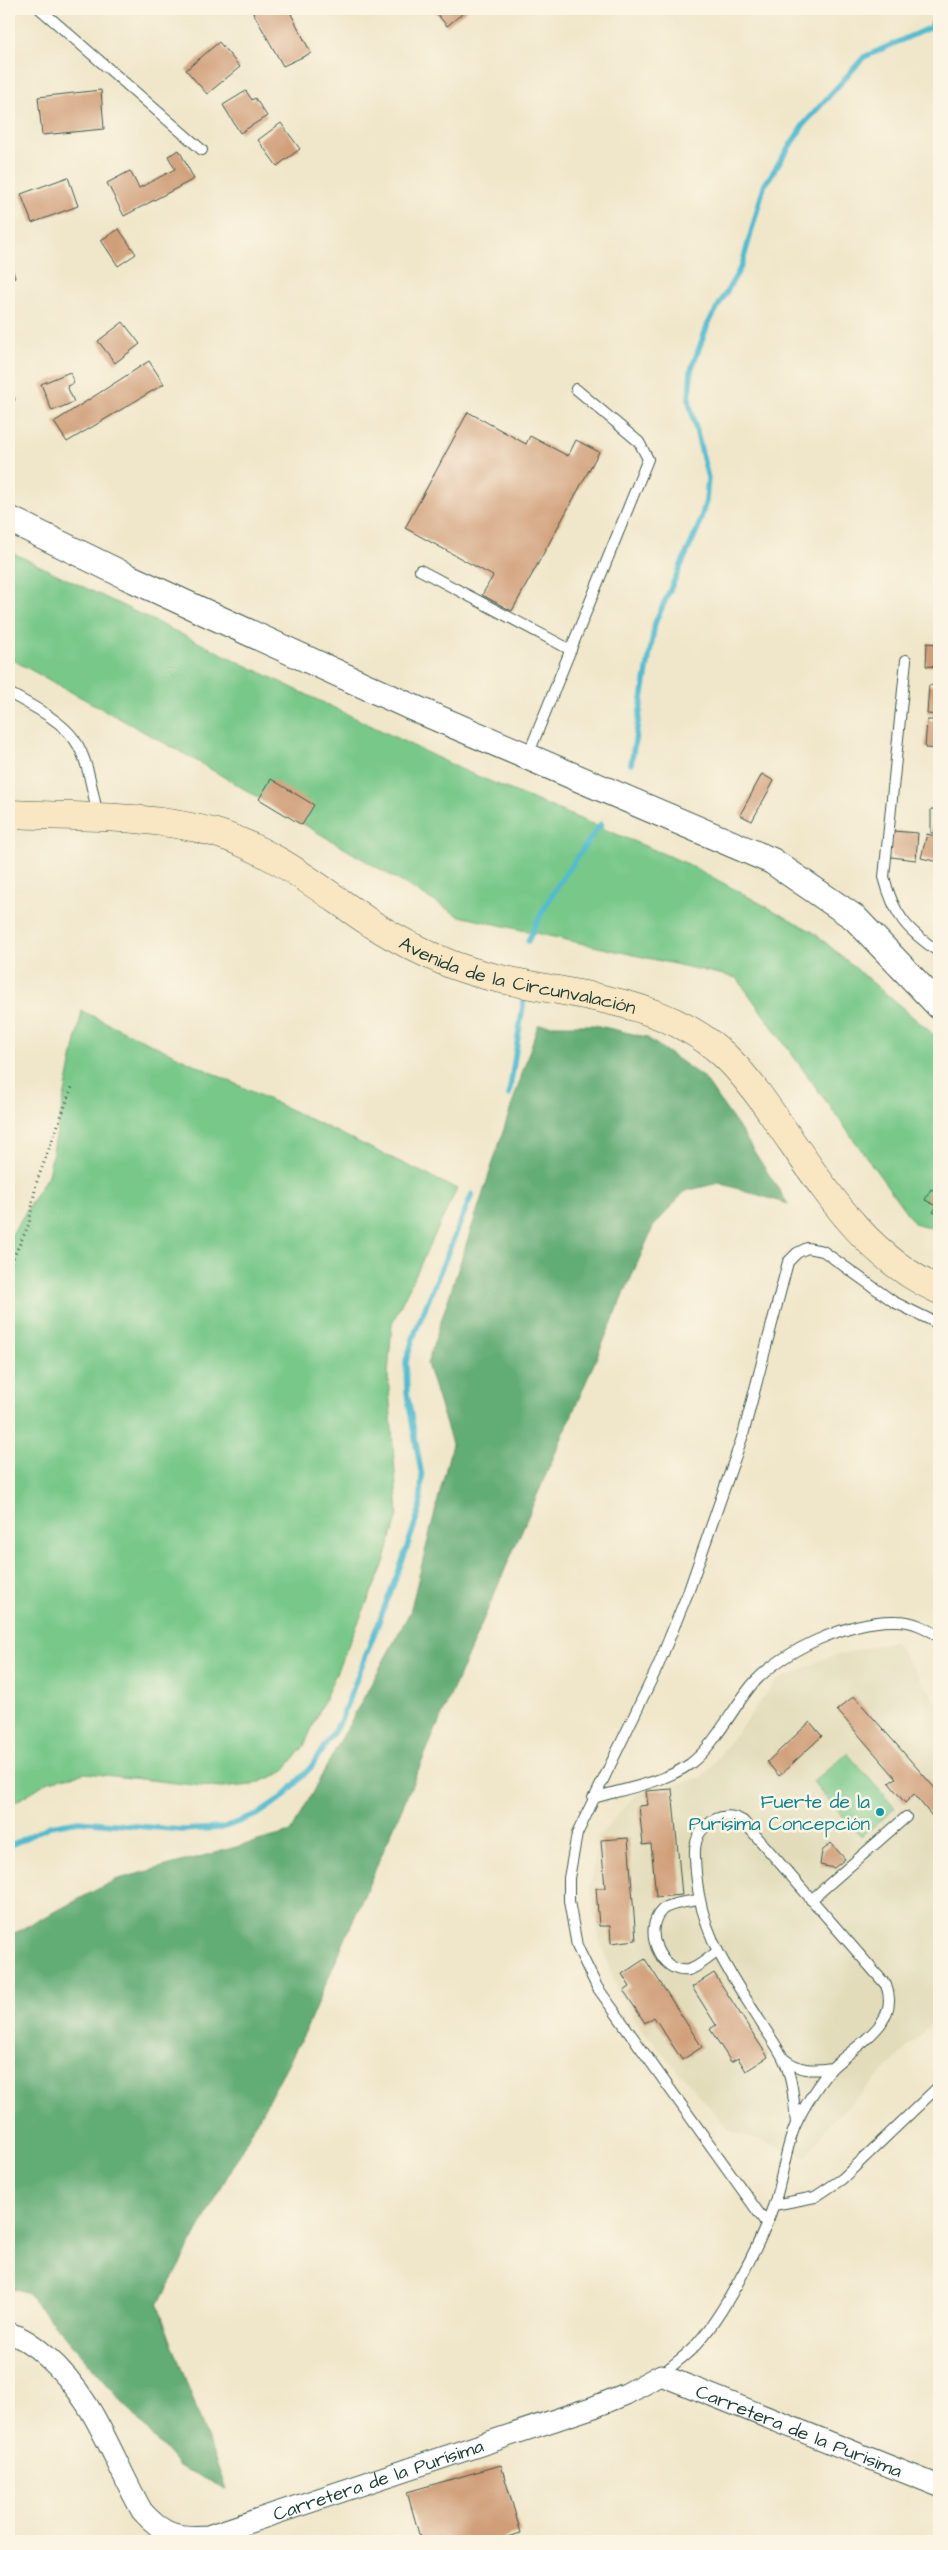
<svg xmlns="http://www.w3.org/2000/svg" width="948" height="2550" font-family="'Architects Daughter',sans-serif">
  <style>
    .built { fill: #e2dcba }
    .green { fill: #78c889; stroke: #4c825e }
    .forest { fill: #62ac75; stroke: #407454 }
    .lines { fill: none; stroke-linecap: round; stroke-linejoin: round }
    .stream { stroke: #52bbcf; stroke-width: 5.5 }
    .building { fill: #d09e78 }
    .service-casing { stroke: #3e564a; stroke-width: 12 }
    .minor-casing { stroke: #3e564a; stroke-width: 23 }
    .tertiary-casing { stroke: #3e564a; stroke-width: 28 }
    .secondary-casing { stroke: #3e564a; stroke-width: 29 }
    .path { stroke: #3e564a; stroke-width: 3; stroke-dasharray: 1 4; stroke-linecap: butt }
    .service { stroke: #fff; stroke-width: 10 }
    .minor { stroke: #fff; stroke-width: 21 }
    .tertiary { stroke: #fff; stroke-width: 26 }
    .secondary { stroke: #f9e7c3; stroke-width: 28 }
    .culture-dot { fill: #0f9aa8; stroke: #fcf5e5; stroke-width: 2 }
    .labels { text-anchor: middle; stroke-width: 5; stroke-linejoin: round; paint-order: stroke }
    .street-label { font-size: 19px; fill: #1f3d34; stroke: #fcf5e5 }
    .culture-label { font-size: 19px; fill: #0d838f; stroke: #fcf5e5; text-anchor: end }
  </style>
  <rect width="100%" height="100%" fill="#fcf5e5"/>
  <filter id="ink" filterUnits="userSpaceOnUse"><feTurbulence type="fractalNoise" baseFrequency=".02" numOctaves="2"/><feDisplacementMap in="SourceGraphic" scale="10" xChannelSelector="R" yChannelSelector="G"/><feConvolveMatrix kernelMatrix="1 2 1 2 8 2 1 2 1" color-interpolation-filters="sRGB"/></filter>
  <filter id="wash" filterUnits="userSpaceOnUse"><feTurbulence type="fractalNoise" baseFrequency=".0096" numOctaves="4" result="noise"/><feDisplacementMap in="SourceGraphic" scale="20" xChannelSelector="R" yChannelSelector="G"/><feGaussianBlur stdDeviation="1.12" result="paint"/><feColorMatrix in="noise" values="0 0 0 0 0 0 0 0 0 0 0 0 0 0 0 0 0 1.4 0 .05"/><feComposite in="paint" operator="in"/></filter>
  <g filter="url(#wash)">
    <rect width="100%" height="100%" fill="#f0e7ca"/>
    <path class="built" d="M894,1641L939,1706V2016L827,2127L807,2156L730,2131L637,2023L619,1993L600,1941L590,1885L598,1837L636,1794L703,1777L776,1681L829,1657Z"/>
    <path class="green" d="M9,551L465,771L688,864L813,932L939,1039V1230L914,1223L737,978L459,916L190,757L9,658Z
      M82,1011L457,1189L392,1323L388,1375L398,1515L383,1566L304,1746L282,1773L252,1785L220,1788L86,1773L49,1781L9,1806V1239L48,1175Z
      M847,1753L895,1808L861,1837L813,1782Z"/>
    <path class="forest" d="M538,1025H595L646,1037L704,1078L737,1125L788,1204L719,1183L685,1191L653,1227L305,2032L158,2305L226,2489L179,2466L26,2292L9,2287V1936L115,1880L291,1832L410,1612L452,1444L427,1364Z"/>
    <g class="lines">
      <path class="stream" d="M631,764L655,623L698,528L706,501L708,478L689,401L691,370L708,324L742,265L764,186L804,124L864,57L931,27L939,11
        M528,941C547,897 573,863 601,824
        M509,1095L524,999
        M9,1846L50,1826L79,1821L182,1830L222,1828L257,1815L282,1798L311,1767L340,1722L402,1562L420,1509L422,1477L407,1393L406,1361L416,1330L472,1194"/>
    </g>
    <g id="blocks">
      <path class="building" d="M251,9H291L293,13L291,14L311,53L283,66Z
        M433,9H468L447,26Z
        M219,42L240,67L207,94L186,70Z
        M101,90L104,129L42,135L38,97Z
        M246,91L252,100L255,98L267,116L240,133L223,105Z
        M281,123L300,149L277,166L258,140Z
        M179,150L194,179L124,216L107,183L130,171L139,188L175,169L168,156Z
        M68,177L78,206L32,223L21,194Z
        M119,229L136,254L118,266L101,240Z
        M9,261L15,277L9,280Z
        M123,322L140,344L115,363L98,341Z
        M149,361L164,384L67,442L54,422Z
        M70,372L74,383L67,386L74,402L52,411L41,384Z
        M9,384L15,400L9,403Z
        M468,412L526,444L530,436L568,456L576,440L599,452L512,611L482,595L493,576L405,528Z
        M927,643L939,644V667L926,666Z
        M929,685L939,686V715L927,714Z
        M927,720H939V749L925,748Z
        M762,774L774,781L752,821L740,815Z
        M271,779L314,805L302,825L259,799Z
        M931,809H939V833H931Z
        M893,831L918,833L916,860L891,857Z
        M927,834L939,837V862L921,858Z
        M931,1189L939,1193V1215L933,1212L937,1206L925,1200Z
        M854,1696L939,1793V1825L914,1794L905,1803L889,1783L896,1778L837,1710Z
        M810,1722L822,1736L779,1776L767,1762Z
        M672,1789L682,1895L656,1897L651,1844L643,1845L639,1806L648,1805L646,1791Z
        M628,1838L636,1940L611,1943L610,1926H599L596,1888H605L601,1840Z
        M831,1843L845,1859L834,1868L820,1865L822,1851Z
        M645,1959L702,2047L682,2060L654,2017L645,2023L624,1991L630,1987L622,1974Z
        M714,1973L768,2057L746,2071L738,2058L731,2062L710,2029L716,2025L692,1987Z
        M501,2465L521,2533L493,2541H421L407,2492Z"/>
    </g>
  </g>
  <g filter="url(#ink)">
    <use href="#blocks" fill-opacity="0" stroke="#3e564a" stroke-width="1"/>
    <g class="lines">
      <defs>
        <path id="service" d="M40,9L202,150
          M420,570L571,650
          M906,660L884,877C894,916 907,930 939,952
          M9,693C81,732 82,737 98,817
          M528,755L648,459L639,442L576,389
          M593,1798C624,1789 663,1783 690,1764C715,1745 731,1711 751,1686C781,1651 851,1619 897,1621C913,1621 926,1628 939,1636
          M698,1900C688,1902 670,1903 662,1910C642,1929 660,1974 688,1970C698,1968 709,1957 717,1952
          M811,1900L906,1817
          M784,2059C799,2071 813,2071 832,2068
          M774,2205L815,2197L842,2179L939,2086
          M766,2223L597,1987L577,1946L569,1901V1878L577,1834L658,1666L689,1590L743,1435L788,1262L797,1253L807,1248L823,1251L894,1302L939,1324
          M661,2375C671,2366 683,2358 693,2348C723,2317 760,2245 774,2204C783,2178 785,2148 796,2124C803,2108 821,2079 833,2067C857,2044 901,2023 886,1985L743,1821C727,1812 715,1816 703,1829C692,1841 695,1857 696,1873C701,1935 728,1970 760,2021C768,2034 778,2047 784,2060C793,2080 794,2102 796,2124"/>
        <g id="minor">
          <path id="s1" d="M9,2333C22,2337 35,2346 45,2355C95,2398 111,2456 142,2511C163,2535 177,2538 208,2536L594,2407L626,2394L661,2375L939,2486"/>
        </g>
        <path id="tertiary" d="M9,519L128,577L409,706L772,861L855,918L939,1006"/>
        <g id="secondary">
          <path id="s2" d="M9,814C77,817 150,814 216,833C275,851 321,890 372,924C396,939 423,953 450,964C538,998 650,987 723,1054C743,1072 760,1096 775,1118C821,1183 863,1256 939,1290"/>
        </g>
      </defs>
      <use href="#service" class="service-casing"/>
      <use href="#minor" class="minor-casing"/>
      <use href="#tertiary" class="tertiary-casing"/>
      <use href="#secondary" class="secondary-casing"/>
      <path class="path" d="M9,1267L29,1224L36,1184L72,1087"/>
      <use href="#service" class="service"/>
      <use href="#minor" class="minor"/>
      <use href="#tertiary" class="tertiary"/>
      <use href="#secondary" class="secondary"/>
    </g>
  </g>
  <circle class="culture-dot" cx="880" cy="1812" r="5"/>
  <g class="labels">
    <g class="street-label">
      <text dy="7" stroke="none"><textPath href="#s2" startOffset="546">Avenida de la Circunvalación</textPath></text>
      <text dy="7" stroke="none"><textPath href="#s1" startOffset="932">Carretera de la Purisima</textPath></text>
      <text dy="7" stroke="none"><textPath href="#s1" startOffset="481">Carretera de la Purísima</textPath></text>
    </g>
    <g class="culture-label">
      <text x="870" y="1808">Fuerte de la<tspan x="870" dy="22">Purísima Concepción</tspan></text>
    </g>
  </g>
  <rect width="948" height="2550" fill="none" stroke="#fcf5e5" stroke-width="30"/>
</svg>
